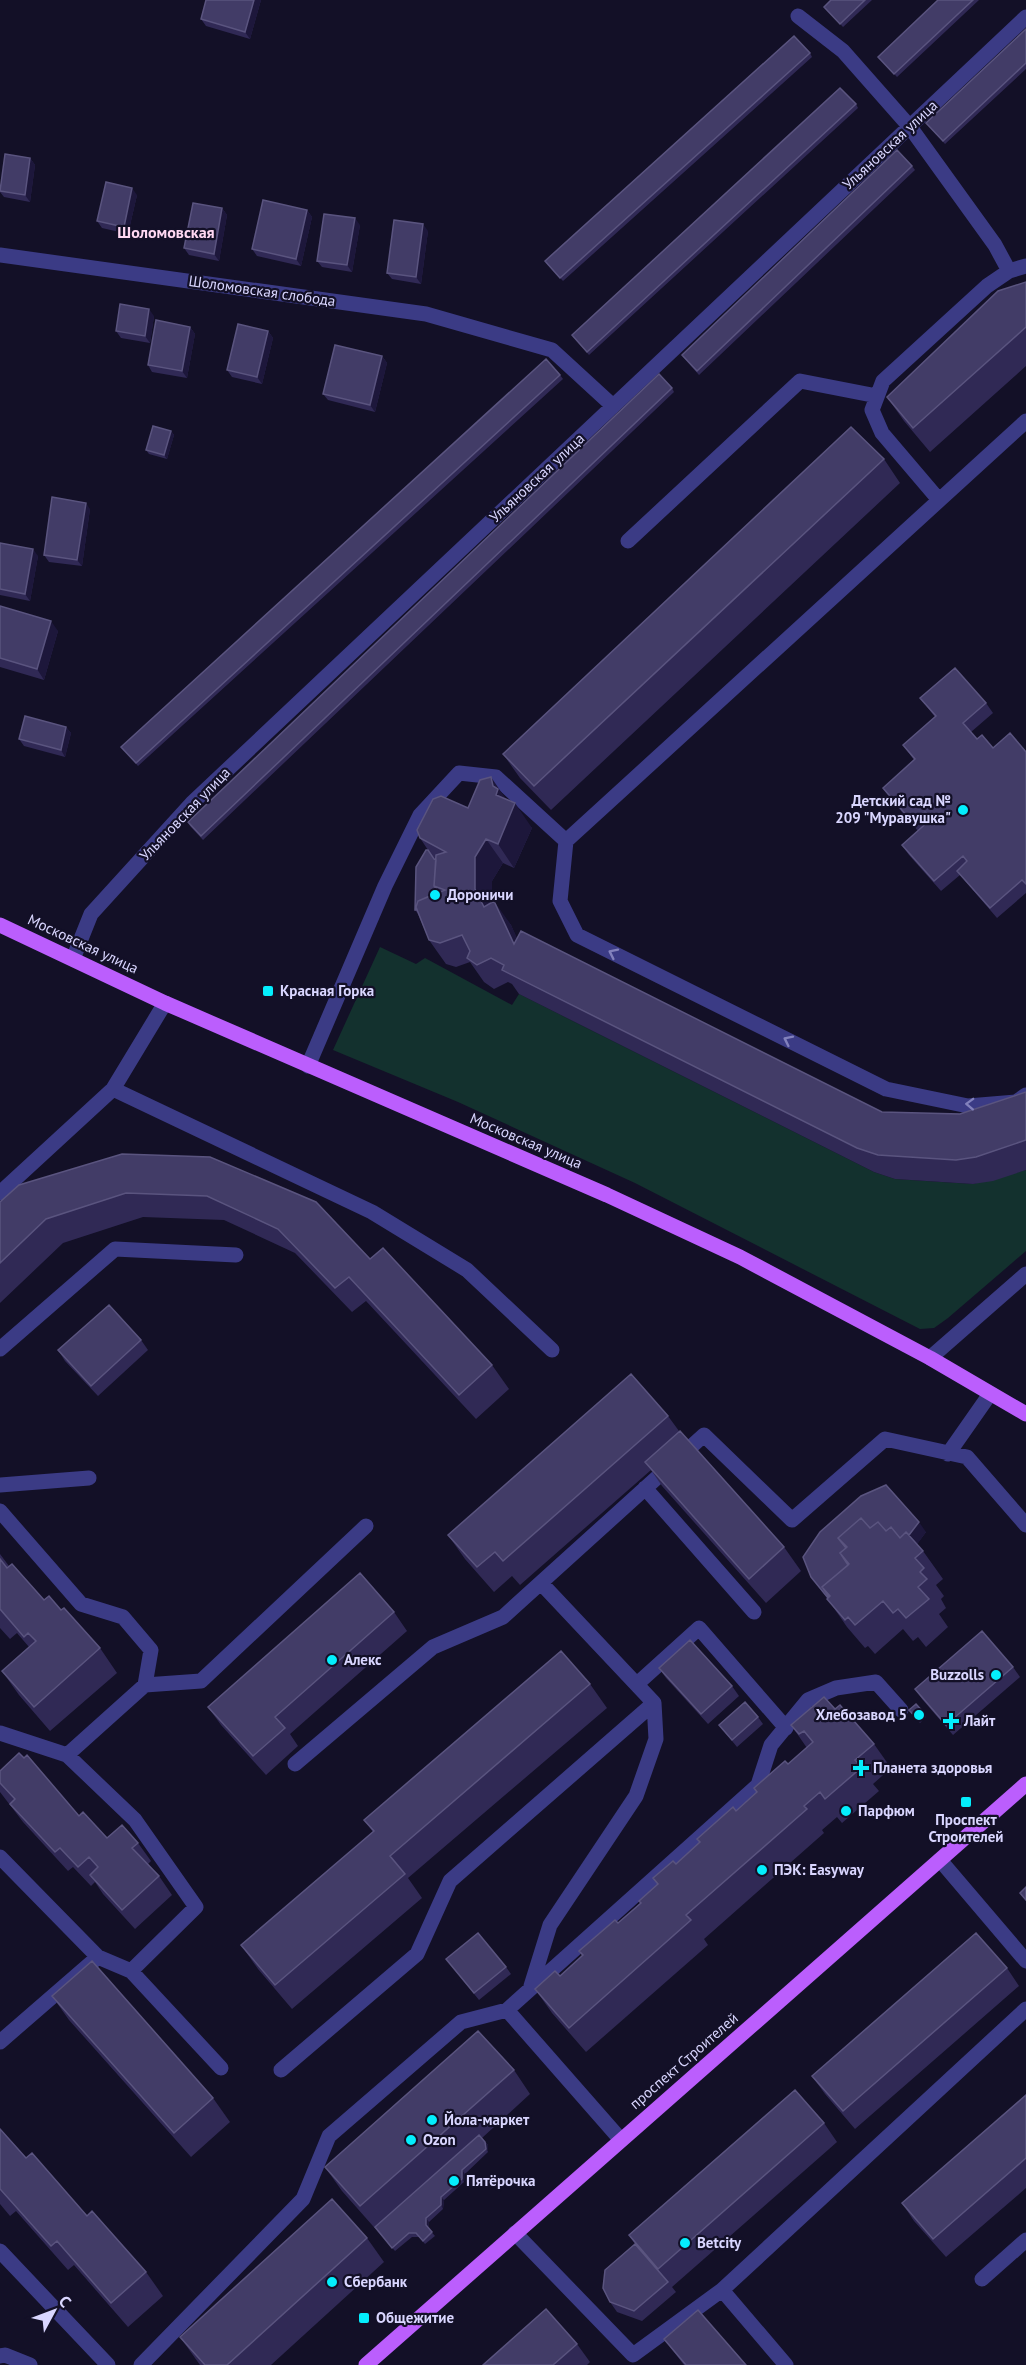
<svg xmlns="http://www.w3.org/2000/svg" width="1026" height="2365" font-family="'PT Sans',sans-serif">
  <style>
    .green { fill: #13312e }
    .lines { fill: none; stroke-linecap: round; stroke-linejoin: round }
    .minor { stroke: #3b3b85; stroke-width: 15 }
    .major { stroke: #bb5efd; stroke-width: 15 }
    .wall { fill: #302955 }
    .shaded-wall { fill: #1d173b }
    .building { fill: #423c67; stroke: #5a547f; stroke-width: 1.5 }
    .oneway { stroke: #8281bc }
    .poi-dot { fill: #04eefd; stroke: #131027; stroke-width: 2 }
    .labels { text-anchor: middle; stroke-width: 4.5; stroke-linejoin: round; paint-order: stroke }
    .street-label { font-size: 15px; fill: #d9d6ff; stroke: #131027 }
    .poi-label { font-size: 15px; font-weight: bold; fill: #d9d6ff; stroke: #131027; text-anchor: start }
    .neighbourhood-label { font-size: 16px; font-weight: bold; fill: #ffd8f2; stroke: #131027 }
  </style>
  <rect width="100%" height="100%" fill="#131027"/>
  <path class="green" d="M380,947L416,964L425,958L512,1005L519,994L874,1172L895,1179L973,1184L1026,1170V1251L948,1318L934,1328L920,1329L635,1183L458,1102L333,1050Z"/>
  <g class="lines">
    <path class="minor" d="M798,16L843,51L910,127L995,245L1009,271L987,286L883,381L872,410L882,433L939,500
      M0,255L426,314L552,350L613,406
      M1009,271L1026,266
      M1026,421L566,841L560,901L577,935L886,1089L968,1106L1016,1102L1026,1095
      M628,541L800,381L877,396
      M73,959L91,914L192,803L1026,17
      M308,1066L385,886L420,815L459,773L496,777L566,841
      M113,1089L372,1212L467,1270L552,1350
      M0,1193L113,1089L165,1003
      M0,1349L115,1249L236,1255
      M930,1358L1026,1274
      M948,1454L990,1394
      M0,1485L89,1478
      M645,1488L754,1612
      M0,1511L81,1604L123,1617L151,1650L145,1685L67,1755
      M637,1684L699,1628L786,1728
      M145,1685L201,1681L366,1526
      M0,1733L67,1755L135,1820L196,1907L131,1971
      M295,1764L433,1647L503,1617L704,1435L792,1520L885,1439L967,1457L1026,1525
      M0,1857L98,1957
      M940,1860L1026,1961
      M531,1986L550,1925L636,1796L656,1739L654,1703L541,1583
      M507,2010L758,1785L771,1745L808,1700L836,1688L876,1682L901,1710
      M0,2042L98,1957L131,1971L221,2068
      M281,2070L417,1954L450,1881L654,1703
      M515,2233L633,2355L722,2290L1026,2009
      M0,2251L108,2365
      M982,2279L1026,2240
      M722,2290L786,2365
      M0,2356L5,2355L30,2365
      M141,2365L303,2199L329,2136L461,2022L507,2010L621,2140"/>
    <path class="major" d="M0,925L165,1003L607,1195L740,1257L930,1358L1026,1414
      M366,2365L1026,1784"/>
  </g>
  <path class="wall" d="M206,0H261L250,39L206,26L201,19Z
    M831,0H872L843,27L824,7Z
    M938,0H979L897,77L878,57Z
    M1026,29V69L945,144L926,123Z
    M810,53L812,57L563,281L547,264L545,261Z
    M856,104L858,108L589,355L574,338L572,335Z
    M30,158L35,165L30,202L4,197L0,192V185Z
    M912,166L915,170L699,375L684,358L682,355Z
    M137,195L128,234L102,228L97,221Z
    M222,208L227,215L219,261L189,255L184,248Z
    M307,210L312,217L301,266L257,256L252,249Z
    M360,225L352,272L322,267L317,261Z
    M428,231L421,284L392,279L387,273Z
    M1026,282V366L930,452L904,421L887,397Z
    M154,316L150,343L121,338L116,331Z
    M190,327L195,334L187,378L152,372L148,365Z
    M268,331L273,338L262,384L232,377L227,370Z
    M382,356L387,363L375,412L328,400L323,394Z
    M560,375L563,379L138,766L124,750L121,747Z
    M672,388L674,392L203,840L190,826L188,822Z
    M171,431L174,435L167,459L149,454L146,450Z
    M884,459L900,483L551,810L520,778L503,754Z
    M90,509L82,566L49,562L44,555Z
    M0,543L38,556L30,601L0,595Z
    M0,606L58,631L44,680L0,667Z
    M920,698L986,703L993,713L971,732L977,739L993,748L1026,752V893L997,918L960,875L941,891L909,855L902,845L918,831L890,798L883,788L914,760L903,745L935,717Z
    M66,727L71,733L65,757L24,746L19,739Z
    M507,800L532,828L514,868L503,863L492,881V902L511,925L517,939L882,1112L960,1114L1026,1092V1170L993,1181L973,1184L895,1179L874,1172L519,994L512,984L508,982L494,989L484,982L470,962L456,967L446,964L429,940L418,914L415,910L428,850L420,838L468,808Z
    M122,1154L370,1259L492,1365L509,1389L476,1419L366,1301L352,1312L295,1253L224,1220L143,1217L63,1243L0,1303V1202Z
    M141,1340L148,1350L98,1396L65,1361L58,1350Z
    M668,1416L679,1431L784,1547L801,1571L766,1603L662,1486L651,1470L520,1585L512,1576L494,1592L465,1559L448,1535Z
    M820,1532H926L917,1544L923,1551L943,1579L936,1585L944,1596L941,1599L946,1608L939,1614L948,1627L926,1647L918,1637L913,1641L903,1629L875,1654L868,1646L865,1648L847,1627L827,1598L811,1577Z
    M0,1554L9,1566L44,1600L61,1610L100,1648L117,1673L50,1731L19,1695L2,1671L29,1647L17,1633L10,1639L0,1628Z
    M394,1612L407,1631L290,1734L298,1746L266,1775L221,1725L208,1707Z
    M1013,1667L1020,1677L953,1735L922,1699L915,1689Z
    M659,1668L732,1686L739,1696L708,1724L666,1678Z
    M590,1684L607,1708L408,1878L422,1898L292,2009L258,1969L241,1945L373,1832L364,1820Z
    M835,1709L874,1744L891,1768L873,1784L879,1791L842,1823L837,1817L822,1830L824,1833L704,1939L708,1945L586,2052L552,2013L535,1989L560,1976L582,1956L579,1951L618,1923L640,1903L658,1884L653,1878L676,1864L757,1792L754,1788L788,1764L807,1748L791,1725Z
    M911,1713H924L926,1717L920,1723Z
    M758,1717L763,1724L737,1747L719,1725Z
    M0,1771L79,1816L107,1838L138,1843L151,1861L148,1864L159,1876L172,1895L135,1929L103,1894L95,1882L91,1886L73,1867L68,1871L23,1822L0,1792Z
    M446,1959L506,1967L511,1974L479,2000Z
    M1007,1968L1019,1986L855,2129L825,2094L812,2076Z
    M52,1996L213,2098L230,2122L191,2157L69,2020Z
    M514,2070L530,2094L482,2138L488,2145V2152L465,2174L464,2182L444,2200L443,2209L429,2222L428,2228L435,2236L425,2244L419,2237H412L395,2251L342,2191L325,2167Z
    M1026,2095V2188L946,2257L914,2221L902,2203Z
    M824,2123L837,2142L672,2287L676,2292L642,2321L617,2312L610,2302L635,2244L629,2235Z
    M0,2129L26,2158L146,2272L163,2296L128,2327L74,2265L68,2270L16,2211L10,2216L0,2204Z
    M367,2238L384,2262L271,2365H200L180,2337Z
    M664,2339L746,2365H684Z
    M577,2344L590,2362L587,2365H483Z"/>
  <path class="shaded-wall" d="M254,0H261L250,39L245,32Z
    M30,158L35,165L30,202L25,195Z
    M132,188L137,195L128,234L124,227Z
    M222,208L227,215L219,261L214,254Z
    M307,210L312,217L301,266L296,259Z
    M355,218L360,225L352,272L347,265Z
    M423,224L428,231L421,284L416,277Z
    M149,309L154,316L150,343L145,336Z
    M190,327L195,334L187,378L182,371Z
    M268,331L273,338L262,384L257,377Z
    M382,356L387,363L375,412L370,405Z
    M171,431L174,435L167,459L164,455Z
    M86,503L90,509L82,566L77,560Z
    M33,549L38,556L30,601L25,594Z
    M51,621L58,631L44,680L37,669Z
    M66,727L71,733L65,757L61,750Z
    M491,777L508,802L515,803L532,828L514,868L498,844L496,795Z
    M486,839L503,863L492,881V914L484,907L475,889V857Z
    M494,901L511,925L531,968L514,944Z
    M919,1522L926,1532L906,1560L899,1550Z
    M485,2142L488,2145V2152L486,2149Z
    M462,2170L465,2174L464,2182L462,2179Z
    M441,2197L444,2200L443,2209L441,2205Z
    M426,2218L429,2222L428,2228L426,2225Z"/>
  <path class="building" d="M206,0H254L245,32L201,19Z
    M831,0H865L840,24L824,7Z
    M938,0H973L894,74L878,57Z
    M1026,29V63L943,141L926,123Z
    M794,36L810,53L560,278L545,261Z
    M840,88L856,104L587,352L572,335Z
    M897,150L912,166L697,371L682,355Z
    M5,154L30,158L25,195L0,191Z
    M106,182L132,188L124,227L97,221Z
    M263,200L307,210L296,259L252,249Z
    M193,203L222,208L214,254L184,248Z
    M324,214L355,218L347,265L317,261Z
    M394,220L423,224L416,277L387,273Z
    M1026,282V327L913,428L887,397L998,291Z
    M120,304L149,309L145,336L116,331Z
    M156,320L190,327L182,371L148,365Z
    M238,324L268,331L257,377L227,370Z
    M335,345L382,356L370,405L323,394Z
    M546,359L560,375L136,763L121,747Z
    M659,374L672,388L201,836L188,822Z
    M153,426L171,431L164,455L146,450Z
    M851,427L884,459L534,786L503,754Z
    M52,497L86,503L77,560L44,555Z
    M0,543L33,549L25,594L0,589Z
    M0,606L51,621L37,669L0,658Z
    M955,668L986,703L963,723L977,739L982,735L993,748L1010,733L1026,752V884L1022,880L990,908L957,871L967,861L963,856L934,881L902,845L931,819L925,812L913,823L883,788L915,759L903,745L936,716L920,698Z
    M25,716L66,727L61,750L19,739Z
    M491,777L493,786L498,789L496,795L515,803L498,844L486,839L475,857V889L484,907L494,901L514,944L521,931L882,1112L960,1114L1026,1092V1140L976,1157L956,1160L878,1155L857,1148L502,970L504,965L491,958L477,965L467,958L470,951L462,935L440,943L429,940L416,907L418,901L445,890L434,886L436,855L446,852L420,838L417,830L433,799L441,796L468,808L480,780Z
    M426,850H428L434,859L436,860L434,886L439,892L418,901L416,907L417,910H415L416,867Z
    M122,1154L210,1157L316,1202L370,1259L383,1248L492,1365L459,1395L349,1277L335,1288L278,1229L207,1196L126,1193L46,1219L0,1263V1202L19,1185Z
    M109,1305L141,1340L91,1386L58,1350Z
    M631,1374L668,1416L503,1561L495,1552L477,1567L448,1535Z
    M680,1431L784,1547L749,1579L645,1462Z
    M886,1485L919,1522L909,1535L906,1532L900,1538L891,1527L886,1531L878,1522L870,1528L861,1518L838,1538L846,1548L840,1553L848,1565L822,1587L829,1597L828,1598L811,1577L803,1557L820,1532L861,1496Z
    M861,1518L870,1528L878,1522L886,1531L891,1527L900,1538L906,1532L923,1551L915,1558L924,1568L920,1572L927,1579L918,1587L929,1599L906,1618L898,1609L893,1613L883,1601L855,1625L848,1617L845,1620L827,1599L830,1596L822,1587L849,1564L840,1553L847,1547L838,1538Z
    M0,1559L7,1568L12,1564L44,1600L49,1596L61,1610L64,1608L100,1648L34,1707L2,1671L36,1641L28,1633L24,1637L0,1609Z
    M360,1573L394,1612L275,1717L285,1728L253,1756L208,1707Z
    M982,1631L1013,1667L946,1725L915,1689Z
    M690,1640L732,1686L701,1714L659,1668Z
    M561,1651L590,1684L390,1856L405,1874L275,1985L241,1945L374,1831L364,1820Z
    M824,1697L835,1709L840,1705L874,1744L855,1760L862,1767L825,1799L820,1792L804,1806L807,1809L686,1915L691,1920L569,2028L535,1989L555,1971L560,1976L583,1955L579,1951L615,1920L618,1923L641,1903L639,1901L658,1884L653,1878L673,1861L676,1864L700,1842L697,1839L733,1807L736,1811L757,1792L754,1788L785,1761L788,1764L813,1742L804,1731L799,1734L791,1725Z
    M745,1702L758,1717L732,1740L719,1725Z
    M916,1704L924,1713L917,1719L909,1710Z
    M19,1753L24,1758L27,1755L79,1816L83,1812L107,1838L122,1825L138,1843L132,1848L159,1876L122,1910L90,1875L98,1867L89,1857L78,1867L60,1848L55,1852L10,1804L15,1799L0,1783V1771Z
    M1026,1887V1900L1020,1893Z
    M478,1933L506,1967L474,1993L446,1959Z
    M976,1933L1007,1968L843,2111L812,2076Z
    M92,1961L213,2098L174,2133L52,1996Z
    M478,2031L514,2070L360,2206L325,2167Z
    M795,2090L824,2123L658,2269L629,2235Z
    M1026,2095V2158L933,2239L902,2203Z
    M0,2129L26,2158L32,2153L87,2216L92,2211L146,2272L111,2303L57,2241L51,2246L0,2189Z
    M479,2135L485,2142L486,2149L462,2170V2179L441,2197V2205L426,2218V2225L432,2232L423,2241L416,2233H409L392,2248L375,2227Z
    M332,2199L367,2238L227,2365H205L180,2337Z
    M635,2244L668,2282L634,2311L610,2302L603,2288L605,2270Z
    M546,2309L577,2344L553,2365H483Z
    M698,2310L746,2365H686L664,2339Z"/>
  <defs><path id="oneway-chevron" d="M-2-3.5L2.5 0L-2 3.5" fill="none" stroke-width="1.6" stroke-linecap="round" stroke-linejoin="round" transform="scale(1.5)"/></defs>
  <g class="oneway">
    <use href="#oneway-chevron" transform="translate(613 953) rotate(-154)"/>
    <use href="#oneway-chevron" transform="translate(788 1040) rotate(-154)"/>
    <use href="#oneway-chevron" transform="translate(970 1104) rotate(-178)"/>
  </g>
  <g class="poi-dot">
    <circle cx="963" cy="810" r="6"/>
    <circle cx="435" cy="895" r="6"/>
    <rect x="262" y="985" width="12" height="12" rx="3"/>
    <circle cx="332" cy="1660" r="6"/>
    <circle cx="996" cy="1675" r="6"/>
    <circle cx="919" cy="1715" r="6"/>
    <path d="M948 1712h6v6h6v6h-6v6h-6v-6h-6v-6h6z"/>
    <path d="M858 1759h6v6h6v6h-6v6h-6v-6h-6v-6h6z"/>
    <rect x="960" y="1796" width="12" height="12" rx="3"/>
    <circle cx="846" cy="1811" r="6"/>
    <circle cx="762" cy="1870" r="6"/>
    <circle cx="432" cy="2120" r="6"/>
    <circle cx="411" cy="2140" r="6"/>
    <circle cx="454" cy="2181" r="6"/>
    <circle cx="685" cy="2243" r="6"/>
    <circle cx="332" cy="2282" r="6"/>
    <rect x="358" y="2312" width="12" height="12" rx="3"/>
  </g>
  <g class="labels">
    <g class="street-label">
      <text transform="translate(890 145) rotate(-43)" y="5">Ульяновская улица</text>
      <text transform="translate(262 291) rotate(8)" y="5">Шоломовская слобода</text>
      <text transform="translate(537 478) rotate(-43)" y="5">Ульяновская улица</text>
      <text transform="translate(185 814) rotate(-46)" y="5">Ульяновская улица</text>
      <text transform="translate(83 944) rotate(25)" y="5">Московская улица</text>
      <text transform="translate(526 1141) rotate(23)" y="5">Московская улица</text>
      <text transform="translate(684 2061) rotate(-41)" y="5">проспект Строителей</text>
    </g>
    <g class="poi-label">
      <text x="951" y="806" text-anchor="end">Детский сад №<tspan x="951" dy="17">209 "Муравушка"</tspan></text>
      <text x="447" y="900">Дороничи</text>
      <text x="280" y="996">Красная Горка</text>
      <text x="344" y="1665">Алекс</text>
      <text x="984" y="1680" text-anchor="end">Buzzolls</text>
      <text x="907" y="1720" text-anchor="end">Хлебозавод 5</text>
      <text x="964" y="1726">Лайт</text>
      <text x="873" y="1773">Планета здоровья</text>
      <text x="858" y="1816">Парфюм</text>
      <text x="966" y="1825" text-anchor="middle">Проспект<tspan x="966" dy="17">Строителей</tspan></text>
      <text x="774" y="1875">ПЭК: Easyway</text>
      <text x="444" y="2125">Йола-маркет</text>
      <text x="423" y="2145">Ozon</text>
      <text x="466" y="2186">Пятёрочка</text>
      <text x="697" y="2248">Betcity</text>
      <text x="344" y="2287">Сбербанк</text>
      <text x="376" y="2323">Общежитие</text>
    </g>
    <g class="neighbourhood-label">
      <text x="166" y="238">Шоломовская</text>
    </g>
  </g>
  <g transform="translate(54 2311) rotate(49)" stroke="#131027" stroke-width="4.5" paint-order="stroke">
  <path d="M0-4.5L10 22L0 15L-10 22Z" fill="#d9d6ff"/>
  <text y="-9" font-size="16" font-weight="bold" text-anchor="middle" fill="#d9d6ff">С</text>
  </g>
</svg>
